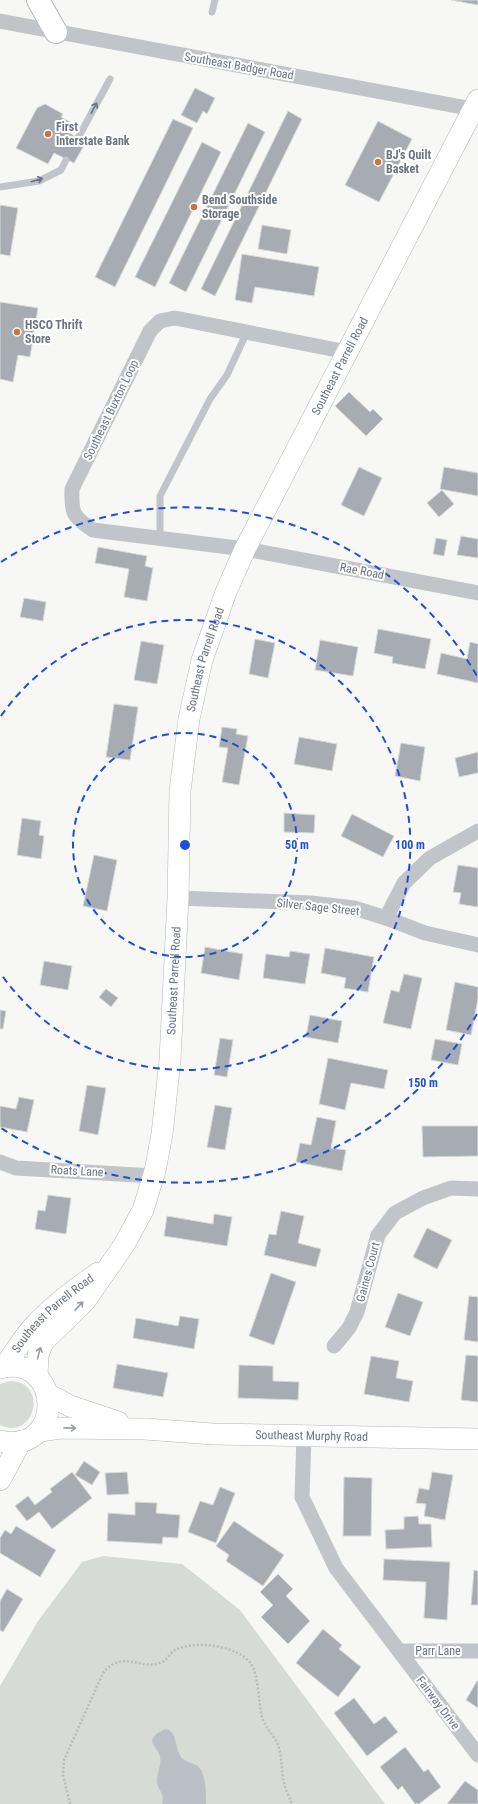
<svg xmlns="http://www.w3.org/2000/svg" width="478" height="1804" font-family="'Roboto Condensed',sans-serif">
  <style>
    .green { fill: #d6dcd5 }
    .water { fill: #b9c1c6 }
    .building { fill: #a7acb3; stroke: #d9d9d7 }
    .lines { fill: none; stroke-linecap: round; stroke-linejoin: round }
    .secondary-casing { stroke: #b4b7bc; stroke-width: 22 }
    .primary-casing { stroke: #b3b6ba; stroke-width: 24 }
    .path { stroke: #b9bbbe; stroke-width: 2.5; stroke-dasharray: 2 2; stroke-linecap: butt }
    .lane { stroke: #c1c4c8; stroke-width: 7 }
    .street { stroke: #c1c4c8; stroke-width: 15 }
    .secondary { stroke: #fff; stroke-width: 21 }
    .primary { stroke: #fff; stroke-width: 22 }
    .oneway { stroke: #6a7482 }
    .oneway2 { stroke: #979ea8 }
    .ring { fill: none; stroke: #1d4ed8; stroke-width: 2; stroke-dasharray: 7 5 }
    .poi-dot { fill: #cf733d; stroke: #fff; stroke-width: 1.5 }
    .labels { text-anchor: middle; stroke-width: 4; stroke-linejoin: round; paint-order: stroke }
    .street-label { font-size: 12px; fill: #6a7482; stroke: #fff }
    .poi-label { font-size: 12px; font-weight: bold; fill: #6a7482; stroke: #fff; text-anchor: start }
    .centre { fill: #1d4ed8; stroke: #fff; stroke-width: 2 }
    .ring-label { font-size: 12px; text-anchor: middle; font-weight: bold; fill: #1d4ed8; stroke: #fff; stroke-width: 4; stroke-linejoin: round; paint-order: stroke }
  </style>
  <rect width="100%" height="100%" fill="#f7f7f5"/>
  <path class="green" d="M10,1381C50,1382 34,1442 0,1425V1384Z
    M103,1556L182,1564L240,1610L385,1804H0V1686L38,1621L82,1562Z"/>
  <path class="water" d="M165,1729C178,1731 174,1747 181,1757C186,1764 197,1762 201,1770C206,1779 206,1794 206,1804H162C165,1795 159,1791 157,1783C156,1774 162,1766 160,1757C159,1750 153,1747 152,1740L156,1734Z"/>
  <path class="building" d="M451,0H478V5Z
    M195,88L215,98L207,114L203,111L197,123L181,115Z
    M45,104L63,114L61,117L70,122L65,131L86,142L74,163L54,153L48,164L16,148L37,108Z
    M288,111L302,119L215,296L201,289Z
    M173,119L193,128L115,287L95,277Z
    M378,121L412,139L379,202L345,185Z
    M248,123L265,132L186,292L169,283Z
    M202,142L221,152L155,287L135,277Z
    M0,205L18,208L10,256L0,254Z
    M262,225L291,230L287,254L258,249Z
    M242,254L319,267L314,296L255,287L252,303L235,300Z
    M0,302L38,308L30,357L18,355L13,382L0,379Z
    M349,392L370,412L373,409L383,419L366,436L335,406Z
    M359,467L382,478L364,516L341,505Z
    M444,467L478,473V496L440,489Z
    M442,490L454,504L439,517L427,503Z
    M461,536L478,539V558L457,555Z
    M436,538L447,540L444,556L433,554Z
    M98,547L147,556L145,566L153,568L147,601L124,597L129,569L95,563Z
    M24,598L46,602L43,621L20,617Z
    M378,629L431,639L425,669L392,663L393,657L374,653Z
    M255,639L275,643L268,678L249,674Z
    M320,640L358,647L353,676L315,670Z
    M141,641L164,645L157,684L134,680Z
    M470,642L478,644V683L437,674L441,653L467,659Z
    M114,704L138,707L130,760L106,757Z
    M222,727L237,729L236,734L248,736L239,785L222,782L228,748L219,747Z
    M299,737L337,744L332,771L294,764Z
    M401,743L425,747L420,781L395,776Z
    M478,752V773L459,777L455,758Z
    M284,813L315,815L314,833L284,832Z
    M352,814L394,836L383,857L341,836Z
    M22,818L41,821L39,835L44,836L41,859L17,855Z
    M94,855L117,860L107,911L83,906Z
    M458,865L478,868V907L459,904L461,893L453,892Z
    M205,947L243,954L239,980L201,973Z
    M325,948L374,957L368,992L344,988L346,978L321,973Z
    M290,951L310,954L305,984L263,978L266,954L289,957Z
    M44,961L72,966L68,990L40,985Z
    M404,974L422,978L411,1029L383,1023L391,990L399,992Z
    M455,982L478,987V999L471,1035L446,1030Z
    M106,989L118,998L111,1007L99,997Z
    M0,1010L6,1011L3,1029H0Z
    M310,1015L342,1021L338,1043L306,1037Z
    M220,1038L233,1040L227,1077L214,1075Z
    M435,1039L462,1044L458,1065L431,1060Z
    M328,1058L388,1070L384,1089L351,1083L345,1110L319,1104Z
    M87,1085L106,1088L98,1135L79,1131Z
    M19,1097L34,1100L27,1132L0,1127V1106L16,1109Z
    M215,1105L232,1108L225,1150L207,1147Z
    M317,1117L336,1121L331,1148L346,1150L342,1171L296,1162L300,1143L311,1145Z
    M422,1126H478V1156L423,1157Z
    M48,1195L71,1198L66,1234L35,1229L38,1210L45,1211Z
    M281,1211L304,1216L298,1243L321,1249L316,1267L264,1255L269,1234L276,1235Z
    M214,1214L232,1217L227,1246L164,1236L167,1216L213,1224Z
    M427,1228L452,1240L437,1269L413,1257Z
    M271,1273L296,1282L274,1345L249,1336Z
    M398,1293L423,1302L410,1336L385,1327Z
    M469,1296L478,1297V1342L464,1340Z
    M180,1316L199,1319L194,1349L133,1338L136,1318L178,1326Z
    M466,1355L478,1356V1402L461,1400Z
    M371,1356L399,1361L396,1378L413,1381L409,1402L364,1394Z
    M117,1364L168,1373L163,1397L113,1388Z
    M239,1365L273,1366V1381L299,1382L298,1400L238,1398Z
    M84,1461L100,1472L92,1485L75,1475Z
    M72,1472L92,1498L52,1529L39,1512L27,1521L15,1506L28,1496L35,1505L52,1492L50,1489Z
    M127,1472L129,1494L107,1495L105,1473Z
    M432,1472L453,1475L445,1520L424,1516L426,1504L416,1503L419,1488L429,1490Z
    M344,1477L372,1478L371,1536H343Z
    M220,1487L235,1493L216,1543L188,1532L200,1501L213,1505Z
    M135,1502L157,1503L156,1513L180,1515L178,1538L163,1537L162,1544L107,1541L108,1513L135,1515Z
    M418,1516L419,1524H431L432,1547L386,1549L385,1530L404,1529V1517Z
    M234,1521L284,1555L263,1586L226,1561L229,1555L216,1546Z
    M16,1526L56,1550L40,1577L0,1553V1538L5,1530L11,1534Z
    M384,1559L450,1562L447,1620L424,1618L426,1582L383,1580Z
    M474,1570L478,1571V1605H471Z
    M278,1574L293,1589L286,1596L310,1621L288,1644L261,1617L273,1605L260,1592Z
    M7,1589L23,1599L3,1632L0,1630V1601Z
    M323,1629L342,1645L339,1649L361,1667L338,1697L296,1663Z
    M477,1681H478V1708L466,1700Z
    M354,1698L374,1724L385,1716L398,1732L367,1756L334,1713Z
    M405,1747L424,1772L428,1769L441,1787L419,1804H415L402,1786L398,1790L380,1767Z
    M465,1781L478,1790V1804H447Z"/>
  <g class="lines">
    <defs>
      <g id="secondary">
        <path id="s1" d="M4,1367C14,1354 22,1339 33,1327C52,1306 75,1289 98,1273"/>
        <path d="M0,1368C62,1352 66,1456 0,1441"/>
        <path id="s2" d="M37,1376L38,1355L43,1342L85,1301L124,1245L143,1210L155,1171L162,1134L170,1060L178,898L180,791L189,719L202,660L226,592L245,549L478,100"/>
        <path d="M48,1394L70,1406L118,1422"/>
        <path id="s3" d="M39,1431L61,1428L145,1429L213,1434L478,1439"/>
        <path d="M0,1480L21,1441"/>
      </g>
      <path id="primary" d="M38,0L56,32"/>
    </defs>
    <use href="#secondary" class="secondary-casing"/>
    <use href="#primary" class="primary-casing"/>
    <path class="path" d="M70,1804L63,1775L64,1760L103,1673C124,1648 141,1672 162,1662C167,1660 170,1653 175,1650C194,1640 238,1645 251,1664C259,1675 258,1702 262,1717C265,1728 274,1735 278,1745C282,1756 281,1767 283,1778C284,1787 289,1796 292,1804"/>
    <path class="lane" d="M212,12L215,0
      M78,138L110,79
      M0,187L39,181L61,170L66,160
      M160,538V496L210,399L227,375L247,332"/>
    <path class="street" d="M0,21L473,109L478,112
      M347,352L175,318L160,321L150,331L72,489C71,513 73,517 93,530L245,549L478,593
      M178,898L311,903L354,908L386,918L425,933L478,945
      M386,918L404,883L430,858L478,831
      M0,1162L16,1168L154,1176
      M334,1346L349,1328L357,1312L378,1235L395,1213L423,1198L451,1188L478,1189
      M304,1436L302,1497L336,1568L478,1755
      M399,1651H478"/>
    <use href="#secondary" class="secondary"/>
    <use href="#primary" class="primary"/>
  </g>
  <defs><path id="oneway-shaft" d="M-6 0H5M1.5-3L5.5 0L1.5 3" fill="none" stroke-width="1.6" stroke-linecap="round" stroke-linejoin="round"/></defs>
  <g class="oneway">
    <use href="#oneway-shaft" transform="translate(94 108) rotate(-62)"/>
    <use href="#oneway-shaft" transform="translate(37 180) rotate(-16)"/>
  </g>
  <g class="oneway2">
    <use href="#oneway-shaft" transform="translate(79 1306) rotate(-47)"/>
    <use href="#oneway-shaft" transform="translate(39 1353) rotate(-76)"/>
    <use href="#oneway-shaft" transform="translate(70 1428) rotate(1)"/>
  </g>
  <g class="ring">
    <circle cx="185" cy="845" r="112"/>
    <path d="M1 716A225 225 0 1 1 1 974"/>
    <path d="M477 1014A337 337 0 0 1 1 1128M1 562A337 337 0 0 1 477 676"/>
  </g>
  <g class="poi-dot">
    <circle cx="48" cy="134" r="4"/>
    <circle cx="378" cy="162" r="4"/>
    <circle cx="194" cy="207" r="4"/>
    <circle cx="17" cy="332" r="4"/>
  </g>
  <g class="labels">
    <g class="street-label">
      <text transform="translate(239 66) rotate(10)" y="4">Southeast Badger Road</text>
      <text dy="4" stroke="none"><textPath href="#s2" startOffset="1082">Southeast Parrell Road</textPath></text>
      <text transform="translate(111 410) rotate(-64)" y="4">Southeast Buxton Loop</text>
      <text transform="translate(362 571) rotate(11)" y="4">Rae Road</text>
      <text dy="4" stroke="none"><textPath href="#s2" startOffset="758">Southeast Parrell Road</textPath></text>
      <text transform="translate(318 907) rotate(6)" y="4">Silver Sage Street</text>
      <text dy="4" stroke="none"><textPath href="#s2" startOffset="434">Southeast Parrell Road</textPath></text>
      <text transform="translate(77 1171) rotate(3)" y="4">Roats Lane</text>
      <text transform="translate(368 1272) rotate(-75)" y="4">Gaines Court</text>
      <text dy="4" stroke="none"><textPath href="#s1" startOffset="73">Southeast Parrell Road</textPath></text>
      <text dy="4" stroke="none"><textPath href="#s3" startOffset="273">Southeast Murphy Road</textPath></text>
      <text x="438" y="1655">Parr Lane</text>
      <text transform="translate(438 1703) rotate(53)" y="4">Fairway Drive</text>
    </g>
    <g class="poi-label">
      <text x="56" y="131">First<tspan x="56" dy="14">Interstate Bank</tspan></text>
      <text x="386" y="159">BJ's Quilt<tspan x="386" dy="14">Basket</tspan></text>
      <text x="202" y="204">Bend Southside<tspan x="202" dy="14">Storage</tspan></text>
      <text x="25" y="329">HSCO Thrift<tspan x="25" dy="14">Store</tspan></text>
    </g>
  </g>
  <circle cx="185" cy="845" r="6" class="centre"/>
  <g class="ring-label">
    <text x="297" y="849">50 m</text>
    <text x="410" y="849">100 m</text>
    <text x="423" y="1087">150 m</text>
  </g>
</svg>
